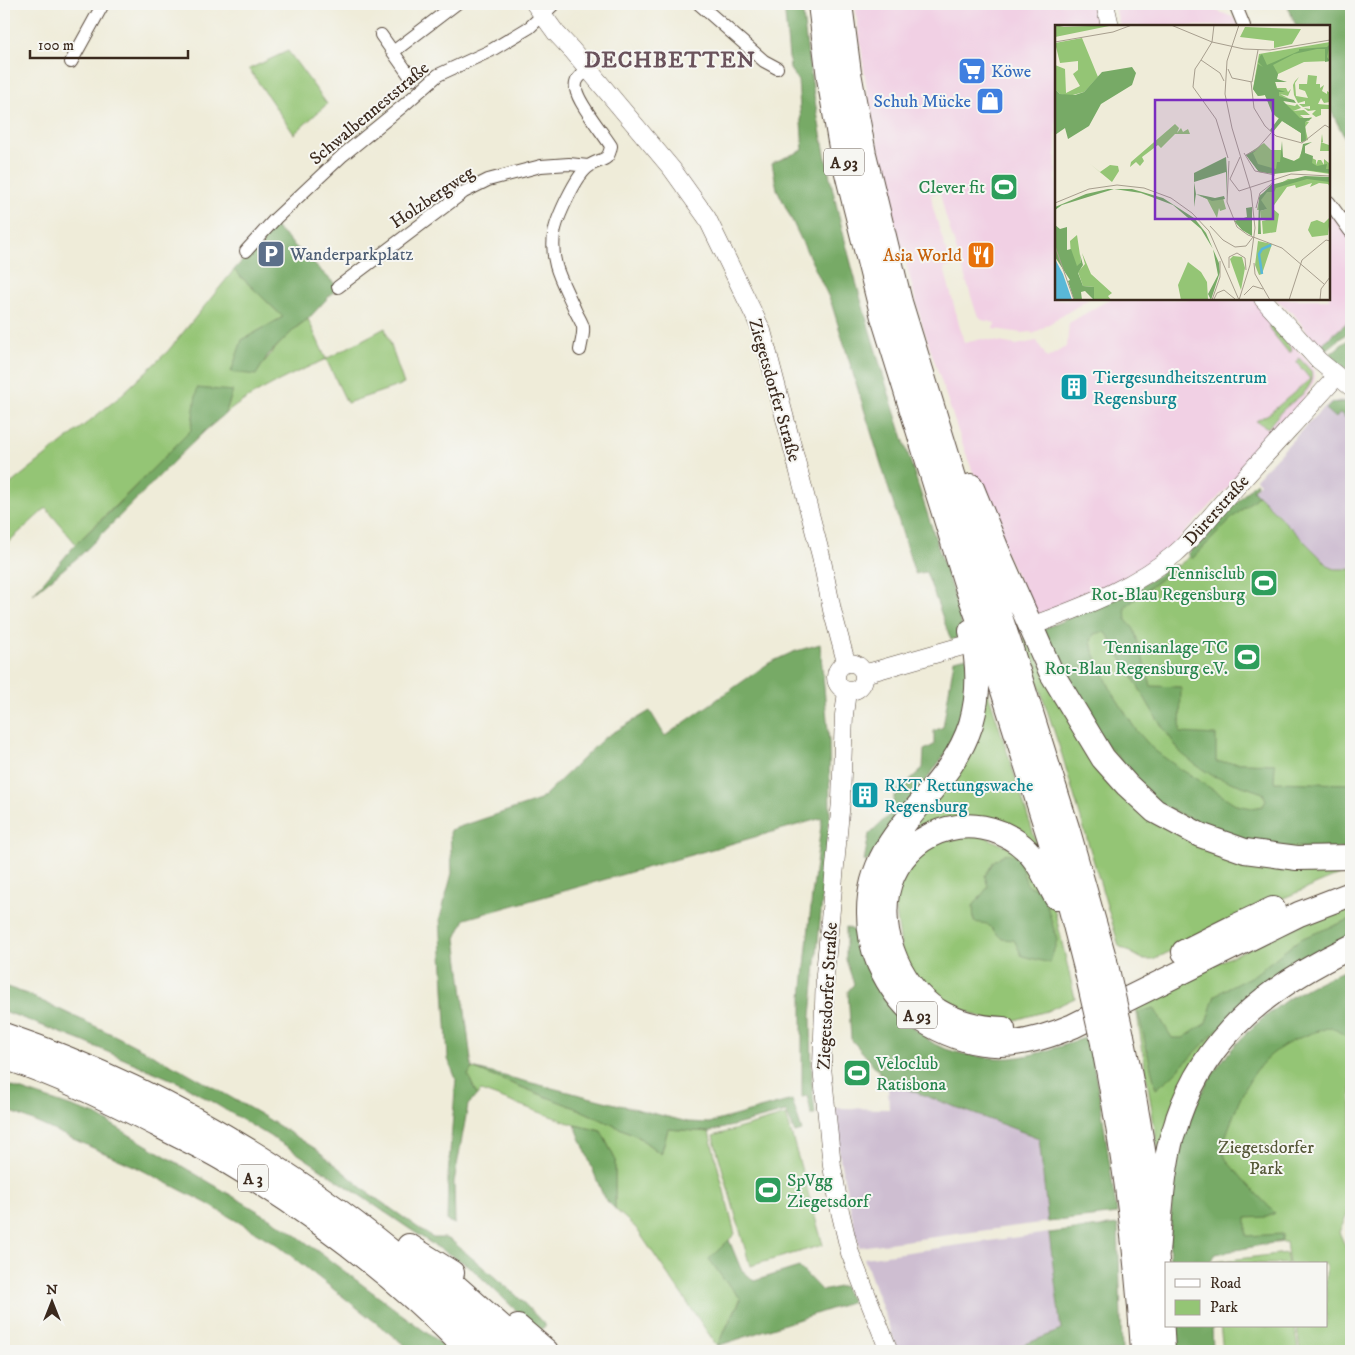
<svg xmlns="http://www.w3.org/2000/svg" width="1355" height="1355" font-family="'IM FELL DW Pica',serif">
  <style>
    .built { fill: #f1d0e4 }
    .industrial { fill: #cebed1 }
    .green { fill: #94c575; stroke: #68784a }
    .forest { fill: #7a6; stroke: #596a42; fill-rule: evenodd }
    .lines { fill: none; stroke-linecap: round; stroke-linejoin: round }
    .street-casing { stroke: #56473a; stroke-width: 14 }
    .secondary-casing { stroke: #56473a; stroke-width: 19 }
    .highway-casing { stroke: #56473a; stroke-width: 26 }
    .street { stroke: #fff; stroke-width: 12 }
    .secondary { stroke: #fff; stroke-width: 18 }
    .highway { stroke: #fff; stroke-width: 24 }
    .highway-bridge-casing { stroke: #56473a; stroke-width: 26; stroke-linecap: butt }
    .highway-bridge { stroke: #fff; stroke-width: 24 }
    .labels { text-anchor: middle; stroke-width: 4; stroke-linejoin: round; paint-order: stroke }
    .shield { fill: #f6f6f2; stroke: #73675e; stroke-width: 1 }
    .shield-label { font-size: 16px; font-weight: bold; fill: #3b2a1e }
    .shop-label { font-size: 18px; fill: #366cbe; stroke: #f6f6f2; text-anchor: start }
    .street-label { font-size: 18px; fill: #3b2a1e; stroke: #f6f6f2 }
    .leisure-label { font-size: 18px; fill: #27864d; stroke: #f6f6f2; text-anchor: end }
    .service-label { font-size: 18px; fill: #4e5e75; stroke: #f6f6f2; text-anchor: start }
    .food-label { font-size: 18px; fill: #c56008; stroke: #f6f6f2; text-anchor: end }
    .culture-label { font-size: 18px; fill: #0d838f; stroke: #f6f6f2; text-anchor: start }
    .park-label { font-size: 18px; fill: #565838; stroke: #f6f6f2 }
    .district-label { font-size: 22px; font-weight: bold; letter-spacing: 1px; fill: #6a535c; stroke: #f6f6f2 }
    .inset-river { fill: none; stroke: #59b8d8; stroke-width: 2.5 }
    .inset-road { fill: none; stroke: #a79e8e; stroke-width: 1 }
    .view { fill: #7b2cbf; fill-opacity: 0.15; stroke: #7b2cbf; stroke-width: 2.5 }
    .inset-edge { fill: none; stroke: #3b2a1e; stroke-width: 2.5 }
  </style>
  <rect width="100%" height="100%" fill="#f6f6f2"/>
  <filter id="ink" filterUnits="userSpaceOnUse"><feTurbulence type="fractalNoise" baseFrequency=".02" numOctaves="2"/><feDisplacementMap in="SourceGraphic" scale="10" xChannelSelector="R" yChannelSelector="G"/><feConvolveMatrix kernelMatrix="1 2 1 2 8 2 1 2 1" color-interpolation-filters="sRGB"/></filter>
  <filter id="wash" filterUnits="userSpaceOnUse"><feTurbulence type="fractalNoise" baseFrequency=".0096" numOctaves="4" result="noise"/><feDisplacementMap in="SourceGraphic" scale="20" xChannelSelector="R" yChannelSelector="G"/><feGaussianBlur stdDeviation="1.12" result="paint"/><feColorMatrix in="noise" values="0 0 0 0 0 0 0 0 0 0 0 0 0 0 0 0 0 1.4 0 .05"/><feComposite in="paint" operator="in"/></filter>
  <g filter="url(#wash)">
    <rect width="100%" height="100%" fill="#efecd9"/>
    <path class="built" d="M855,4H1097L1104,26H1056V299H1089L1033,334L1031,332L1022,333L994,329L995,323L982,320L976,312L945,214L940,193L931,194L933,208L951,267L944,268L964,343L982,339L1016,345L1037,341L1047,358L1067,346L1069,323L1110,299H1255L1285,336L1314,369L1315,380L1304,399L1239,476L1166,552L1115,586L1036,616L995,531L961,440L923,327L889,200L867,91Z
      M1114,4H1210L1212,9L1235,18L1239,26H1120Z
      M1329,206L1351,238V319L1318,347L1293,313L1275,299H1329Z"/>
    <path class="industrial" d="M1341,400L1351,403V569H1335L1330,567L1253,490L1260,483L1256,479L1319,412L1331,402Z
      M888,1082L1040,1138L1048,1222L859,1247L841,1165L833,1108L889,1109Z
      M1049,1233L1061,1331L1008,1351H898L864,1258Z"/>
    <path class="green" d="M288,51L327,104L294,134L249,69Z
      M234,270L283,317L242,340L256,374C270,353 287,333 308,319L326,359L385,328L404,384L347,403L326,359C291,375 255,390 225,414L233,391L76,544L46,508L4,546V489L117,399L168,351Z
      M1272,324L1292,350L1291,352H1288L1268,327Z
      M1299,358L1311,371C1316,390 1294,399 1283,410C1277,416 1272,422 1268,428L1256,421L1270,413L1310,379L1297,363Z
      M1250,490H1253L1330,567L1335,569H1351V849L1129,776L1082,613L1126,606L1188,558Z
      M1027,637L1071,721L1351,864V870L1238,917L1153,960H1144L1119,946L1062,755L1023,638Z
      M986,686L1038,848L973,817L881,871Z
      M976,832L1023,855L1054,908L1075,998L1047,1011L1015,1020L990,1021L932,997L903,961L894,896L914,856L932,841Z
      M1351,901V940L1267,986L1159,1157L1135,1001Z
      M1351,968V1207L1339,1232L1349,1254L1351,1256V1351H1300L1297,1326H1326V1264H1289L1286,1242L1169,1253L1246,1033L1289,998Z
      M472,1068L578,1109L637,1136L661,1154L668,1129L709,1132L735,1234L710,1259L724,1280L741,1298L717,1346L636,1228L615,1209V1159L601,1131L575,1125L481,1091L477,1095L468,1075Z
      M786,1115L823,1245L750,1266L713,1136Z
      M1286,1253L1288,1264H1213V1262Z
      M1220,1326H1295L1298,1351H1223Z"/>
    <path class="forest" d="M784,4H802C822,213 896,413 959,612L964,636L951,640L926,572L915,574L831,302L777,189L772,163L803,150L798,81L790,69Z
      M1287,4H1351V147L1346,140L1329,107V26H1296Z
      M274,226L338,287L308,319L299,325L268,355L256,375L231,372L242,340L283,317L234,270Z
      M1351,319V330L1326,350L1322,344Z
      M1351,337V369L1349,372L1330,354Z
      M197,388L233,391L225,414L206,430L177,458L83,553L33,594L76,544L114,508L191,430Z
      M1339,402H1345L1351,406V422L1340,413L1336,418L1326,409L1332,403Z
      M1256,482L1257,485L1253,490L1258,496L1231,519L1192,559L1187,554Z
      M1176,564L1177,566L1125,607L1126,620L1134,629L1151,686L1181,687L1180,733L1216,735V762L1275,764L1274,782L1351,784V849L1247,845L1160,804L1091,726L1043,629L1128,594ZM1104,632L1108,635L1157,719L1181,753L1196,765L1213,776L1263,793L1266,800L1263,806L1252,808L1237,805L1179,768L1154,750L1136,730L1111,690L1093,651L1091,641L1094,634Z
      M820,644L829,741L830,816L811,1016L812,1083L815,1115H811L808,1096L802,1097V997L812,895L822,818L465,919L456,938L472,1068L688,1122L709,1123L792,1100L802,1131L795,1133L786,1112L709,1132L668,1129L661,1154L637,1136L578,1109L472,1068L468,1075L477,1095L468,1105L454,1182L455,1224L447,1221L448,1176L456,1079L448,1059L440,918L452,873L450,830L540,800L604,738L650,711L665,736L769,663L793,652Z
      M967,657L969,675L964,712L948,750L869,860L865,862L864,861L869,834L890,814L895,793L923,768L924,750L934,745V731L943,727L954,660Z
      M1006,853L1018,857L1027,885L1043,892L1057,940L1050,963L1022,956L1014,940L1002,939L987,924L974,922L973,906L988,887L985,876L994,861Z
      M1351,919V940L1217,1030L1172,1076L1156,1089L1138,1012L1154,1008L1172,1038H1183L1206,1023L1215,995L1254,975L1300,939Z
      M846,927L858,932C866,975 887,1010 923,1035C928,1039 933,1044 939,1046C957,1055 990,1059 1010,1058C1037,1056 1062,1045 1088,1037L1101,1105L1117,1214L1048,1222L1039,1138L888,1082L851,1039L848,991L854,984L846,960Z
      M1351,968V1039L1331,1027C1271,1044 1252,1064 1231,1122C1227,1133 1220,1148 1226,1159C1228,1163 1233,1168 1236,1171C1248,1186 1262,1199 1275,1213L1267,1217L1246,1218V1236L1282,1234V1241L1216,1254L1208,1264H1170C1169,1249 1170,1233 1171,1218C1174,1136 1201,1069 1266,1016C1274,1010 1281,1003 1290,998C1309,986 1330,976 1351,968Z
      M4,986L27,994L118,1037L188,1073L260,1114L316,1149L370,1194L433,1238H445L452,1241L517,1296L546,1326L538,1331L469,1266L432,1244L288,1147L182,1084L82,1041L4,1011Z
      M4,1084L96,1115L288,1229L451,1351H412L276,1244L206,1203L136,1167L17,1114L4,1110Z
      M575,1125L601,1131L615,1159V1209L604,1198Z
      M1118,1225L1122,1351H1008L1061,1330L1049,1233Z
      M729,1240L741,1269L754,1281L799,1267L822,1291L843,1286L852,1302L717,1346L741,1299L724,1280L709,1259Z
      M1175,1326H1212L1213,1351H1177Z"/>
  </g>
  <g filter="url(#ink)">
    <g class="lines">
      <defs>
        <path id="street" d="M699,4L764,61L777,68
          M1235,4L1244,26
          M381,35L412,79
          M393,52L456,4
          M71,62L103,4
          M1329,202L1350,231
          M246,251L276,218L343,155L403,106L438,75L490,51L530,27L554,4
          M338,287L464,192L488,180L541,166L569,164L588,166
          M580,350C581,343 584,334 583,327C582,322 577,315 575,310C563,282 550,266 554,234C556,219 576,176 588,167C599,157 608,165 611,146C603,133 578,103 576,89C574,80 581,75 587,70"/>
        <path id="secondary" d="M535,4L556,33L572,50L672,169L707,218L762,331L821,556L832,610L846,662
          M1105,4L1110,26
          M1263,299L1319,361L1351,387
          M1042,622C1088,605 1138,585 1176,553C1200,532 1218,506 1240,483C1272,447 1305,412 1337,376
          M836 677a14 14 0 1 1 28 0a14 14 0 1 1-28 0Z
          M864,674L966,645
          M847,691L844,715L841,801L825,974L822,1067L832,1166L840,1211L850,1253L889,1351"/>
        <path id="highway" d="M820,4L829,78L842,153L883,317L967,587L993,659L1066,890L1086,968
          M840,4L849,73L864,154L900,302L968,523L1011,649L1068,831L1105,961
          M971,486L1000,557L1051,672L1103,758L1127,785L1155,811L1200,835L1245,851L1297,858L1351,857
          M971,631C979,662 980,693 971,724C948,797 868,830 869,913C869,931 872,948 879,964C890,988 906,1011 929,1024C980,1053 1021,1048 1073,1026L1299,914L1351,894
          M1184,952L1232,928L1273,909
          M1003,1029C980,1028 958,1023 938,1011C897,985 872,921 893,875C915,826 975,812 1017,842C1037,856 1045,877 1056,897
          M4,1035C191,1099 362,1210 500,1351
          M1122,1036C1137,1108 1149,1179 1156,1252C1160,1285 1161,1318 1163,1351
          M1103,1043C1123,1145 1137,1248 1143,1351
          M4,1057C56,1074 107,1099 156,1124C178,1136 201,1146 223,1159C312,1212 396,1277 469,1351
          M409,1246L452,1273
          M1157,1253C1160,1217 1162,1179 1170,1144C1172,1135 1176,1127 1178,1118C1207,1033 1273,984 1351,947
          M436,1269L505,1330L525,1351
          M518,1327L546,1351"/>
      </defs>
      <use href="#street" class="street-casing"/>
      <use href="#secondary" class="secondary-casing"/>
      <use href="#highway" class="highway-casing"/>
      <use href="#street" class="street"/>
      <use href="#secondary" class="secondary"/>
      <use href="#highway" class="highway"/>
      <defs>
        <path id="highway-bridge" d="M1105,961L1122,1036
          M1086,968L1103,1043"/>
      </defs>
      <use href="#highway-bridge" class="highway-bridge-casing"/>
      <use href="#highway-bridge" class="highway-bridge"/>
    </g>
  </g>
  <defs>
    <symbol id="supermarket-square" viewBox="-11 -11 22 22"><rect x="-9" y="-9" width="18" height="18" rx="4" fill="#3f7fe0" stroke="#f6f6f2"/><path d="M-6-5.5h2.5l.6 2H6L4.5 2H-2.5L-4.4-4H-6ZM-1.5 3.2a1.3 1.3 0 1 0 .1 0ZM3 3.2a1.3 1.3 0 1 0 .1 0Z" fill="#fff"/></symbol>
    <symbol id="shop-square" viewBox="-11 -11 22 22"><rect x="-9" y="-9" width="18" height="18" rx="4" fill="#3f7fe0" stroke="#f6f6f2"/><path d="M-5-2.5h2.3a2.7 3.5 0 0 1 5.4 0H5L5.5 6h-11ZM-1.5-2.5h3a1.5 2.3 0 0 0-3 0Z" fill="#fff"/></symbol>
    <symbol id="stadium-square" viewBox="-11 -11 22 22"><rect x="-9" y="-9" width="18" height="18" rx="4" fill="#2e9e5b" stroke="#f6f6f2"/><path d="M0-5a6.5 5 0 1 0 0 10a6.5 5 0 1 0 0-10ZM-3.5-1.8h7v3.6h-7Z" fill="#fff"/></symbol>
    <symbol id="parking-square" viewBox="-11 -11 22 22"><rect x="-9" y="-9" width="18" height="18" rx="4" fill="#5c6f8a" stroke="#f6f6f2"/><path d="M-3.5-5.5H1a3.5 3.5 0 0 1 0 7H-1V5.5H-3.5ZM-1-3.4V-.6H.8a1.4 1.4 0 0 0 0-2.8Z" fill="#fff"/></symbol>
    <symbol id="restaurant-square" viewBox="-11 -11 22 22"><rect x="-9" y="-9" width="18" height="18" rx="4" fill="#e8710a" stroke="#f6f6f2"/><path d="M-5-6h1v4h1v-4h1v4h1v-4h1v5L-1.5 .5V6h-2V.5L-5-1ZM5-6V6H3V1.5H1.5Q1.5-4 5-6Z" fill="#fff"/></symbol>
    <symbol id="building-square" viewBox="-11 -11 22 22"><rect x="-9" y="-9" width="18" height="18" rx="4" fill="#0f9aa8" stroke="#f6f6f2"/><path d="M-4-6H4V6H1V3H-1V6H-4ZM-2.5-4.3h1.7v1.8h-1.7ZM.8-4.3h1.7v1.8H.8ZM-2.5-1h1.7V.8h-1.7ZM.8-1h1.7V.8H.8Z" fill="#fff"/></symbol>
  </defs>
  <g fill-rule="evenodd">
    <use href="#supermarket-square" x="956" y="55" width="32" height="32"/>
    <use href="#shop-square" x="974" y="85" width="32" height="32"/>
    <use href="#stadium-square" x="988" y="171" width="32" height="32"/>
    <use href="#parking-square" x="255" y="238" width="32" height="32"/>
    <use href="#restaurant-square" x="965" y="239" width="32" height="32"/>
    <use href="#building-square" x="1058" y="371" width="32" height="32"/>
    <use href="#stadium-square" x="1248" y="567" width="32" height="32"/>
    <use href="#stadium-square" x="1231" y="641" width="32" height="32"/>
    <use href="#building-square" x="849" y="779" width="32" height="32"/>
    <use href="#stadium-square" x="841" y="1057" width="32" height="32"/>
    <use href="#stadium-square" x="752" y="1174" width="32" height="32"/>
  </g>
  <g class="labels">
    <g class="shield">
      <rect x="824" y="148.5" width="40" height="27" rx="4"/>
      <rect x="897" y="1001.5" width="40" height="27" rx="4"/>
      <rect x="238" y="1164.5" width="30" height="27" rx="4"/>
    </g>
    <g class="shield-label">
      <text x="844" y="168">A 93</text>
      <text x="917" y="1021">A 93</text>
      <text x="253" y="1184">A 3</text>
    </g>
    <g class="shop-label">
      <text x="991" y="77">Köwe</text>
      <text x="971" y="107" text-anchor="end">Schuh Mücke</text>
    </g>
    <g class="street-label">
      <text transform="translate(369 113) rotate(-40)" y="6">Schwalbenneststraße</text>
      <text transform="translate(432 197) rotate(-34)" y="6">Holzbergweg</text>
      <text transform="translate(775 390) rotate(74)" y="6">Ziegetsdorfer Straße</text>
      <text transform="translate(1216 510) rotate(-48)" y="6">Dürerstraße</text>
      <text transform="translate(827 996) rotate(-87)" y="6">Ziegetsdorfer Straße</text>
    </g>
    <g class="leisure-label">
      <text x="985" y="193">Clever fit</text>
      <text x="1245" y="579">Tennisclub<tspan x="1245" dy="21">Rot-Blau Regensburg</tspan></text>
      <text x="1228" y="653">Tennisanlage TC<tspan x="1228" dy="21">Rot-Blau Regensburg e.V.</tspan></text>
      <text x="876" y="1069" text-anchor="start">Veloclub<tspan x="876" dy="21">Ratisbona</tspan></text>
      <text x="787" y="1186" text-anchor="start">SpVgg<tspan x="787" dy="21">Ziegetsdorf</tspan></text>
    </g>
    <g class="service-label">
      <text x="290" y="260">Wanderparkplatz</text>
    </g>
    <g class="food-label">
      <text x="962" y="261">Asia World</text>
    </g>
    <g class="culture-label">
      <text x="1093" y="383">Tiergesundheitszentrum<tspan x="1093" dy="21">Regensburg</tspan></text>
      <text x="884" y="791">RKT Rettungswache<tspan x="884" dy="21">Regensburg</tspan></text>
    </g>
    <g class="park-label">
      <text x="1266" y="1153">Ziegetsdorfer<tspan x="1266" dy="21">Park</tspan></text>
    </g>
    <g class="district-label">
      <text x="670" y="67">DECHBETTEN</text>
    </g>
  </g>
  <g transform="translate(1055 25)">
    <rect width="275" height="275" fill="#efecd9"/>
    <path d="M0,0L9,2L59,0L0,12ZM190,2L246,4L237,19L219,23V16L185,12ZM27,13L43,52L29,67L14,71L5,69L0,64V40L10,44L11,68L25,61L18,49L23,45V36L5,38L0,18ZM275,17V36L249,37L223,49L220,57L222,63H231L233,67L236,64L233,71L225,69L233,73L226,72L230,79L240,81L242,79L246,83L238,86L249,85L255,90H245L250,94L257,92L254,96L247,95L254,97L250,102L253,115L246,117V108L220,91L210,70L203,71L198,64L204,29ZM253,50L262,51L261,59H265V63L269,60L267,66L272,69V66L275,68V77L269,78L266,73L263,79L275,80V84H266V90L261,92L257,89L261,85L253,86L249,83L255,84V81L248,82L244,79H250V76L243,78L239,70L238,60L240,56L244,52L240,58L241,71L253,73L250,66L244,64V59H252ZM120,99L124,103L122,108L126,103L128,107L133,104L135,109H120L106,123L103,120L87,132L89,136L85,141L81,137L75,142L76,137ZM267,109L268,117H266L271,119L274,120V113L275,112V149L248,145L204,147L191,130L209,118L216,125H226V131L232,135L239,136L244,133L250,119L248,131L257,138V133L261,135V140L263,135H266L269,140V134L274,138L275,126H265ZM35,139L45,147L55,140L63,141L64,146L57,157ZM275,153V162L273,159L264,158L255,162L257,158L241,163L240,160L232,162L217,183L224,189L221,207L208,209L207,196L216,194H206L205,186L212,184L202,185L205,170L233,154ZM140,169L155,174L168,173L171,184L165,186L164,183L162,193L152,174ZM275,192L273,210L257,212L253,205L256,197L262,195L269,198ZM22,210L26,237L22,242L16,231L15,216ZM203,216L217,219L207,249L204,250L200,240ZM27,228L36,249L57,268L53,271L56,275H39V262L28,261L23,247L30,239ZM178,231L187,232L190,243L186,265L175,234ZM133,237L146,247L152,257L153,275H126L123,260Z" fill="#94c575"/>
    <path d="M275,19L272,32L275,36L270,37V24H262L239,29L218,40L223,49L222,54L232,57H220L222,64L230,67H224V71L239,75L241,78L228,76L245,93H257L250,97L251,116L246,117V108L227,96L217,108L215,105L224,93L217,88L210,70L203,71L198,64L203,39L208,42L203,37L205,31L207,29L212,40L244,26V24L272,22ZM77,42L81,48L77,60L46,79L34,101L13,114L10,103L0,110V64L5,69L20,70L29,67L47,47ZM227,116L228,132L239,136L245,133L248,119L257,117L250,121V128L258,131L257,138L262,141L272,139L271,144H275V148L251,145L219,149L204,147L191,130L202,125L198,128L203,139L221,144L222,137H225ZM171,132L172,147L171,173V147L139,157L141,169L160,173L169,171L170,174L157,176L141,169L139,182V148ZM250,151L275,152V157L252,154L221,163L219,167H212L206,175L212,184L205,186L206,209H203L204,172L216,160ZM53,164H77L108,173L139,193L151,208L164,238L165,247L156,275L153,269L163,250L158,224L146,204L118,180L86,168L59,164L7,180L0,185V182L31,169ZM197,182V211L187,205L179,196L192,192L191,183ZM0,200L5,204L12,202V225L16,224L22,241L26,237L25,229L28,240L23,248L28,261L39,262V275L30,266L26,267L27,275H19L13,256L15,255L0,232Z" fill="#7a6"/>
    <path d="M0,234L8,249L17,275H0Z" fill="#59b8d8"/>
    <path class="inset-river" d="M207,249L204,229L207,224L216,220M0,259L6,275"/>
    <path class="inset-road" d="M116,0L157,17L159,0M184,0L172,36L170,69L177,103L196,166L200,203L195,240L184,275M0,17L58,7L77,0M146,35L140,44L138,62L161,94L173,133M146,35L157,17L189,24L215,25L275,15M146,35L165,48L169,56M173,44L177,53L197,57M196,57L199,83L210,101L221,111L247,118L270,100L275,103M197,57L203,25M189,128L200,146L220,150M191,130L202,124L216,108M185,132L175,154L184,166L236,149L275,151M174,136L172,177L182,202L193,210L227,223L269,259M0,178L34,164L62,160L89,163L116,173L137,188L154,206L184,275M201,183L205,168L219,157M155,201L168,215L180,222L191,221L198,212M0,221L19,275M199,238L200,249L215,275M174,243V232L182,228L190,233L191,245M189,270L198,261L208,264M159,274L162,268L169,265L180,274M157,275L165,252V236M234,275L247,235L271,215L275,216M265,275L266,264L275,252"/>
    <path class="view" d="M100,75H218V194H100Z"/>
    <rect width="275" height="275" class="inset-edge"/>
  </g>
  <rect width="1355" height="1355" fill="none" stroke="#f6f6f2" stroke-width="20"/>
  <rect x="1165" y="1262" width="162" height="65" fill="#f6f6f2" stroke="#aba49d"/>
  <rect x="1175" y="1279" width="25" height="8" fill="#ffffff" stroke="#aba49d"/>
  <text x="1210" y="1288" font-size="15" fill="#3b2a1e">Road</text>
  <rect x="1175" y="1300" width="25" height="15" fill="#94c575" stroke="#aba49d"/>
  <text x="1210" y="1312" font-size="15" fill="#3b2a1e">Park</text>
  <g transform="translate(52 1302)" stroke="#f6f6f2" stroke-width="4" paint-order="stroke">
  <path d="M0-4L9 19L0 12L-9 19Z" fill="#3b2a1e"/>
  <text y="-8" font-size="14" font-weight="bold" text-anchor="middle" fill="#3b2a1e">N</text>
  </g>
  <path d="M30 50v8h158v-8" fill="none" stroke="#3b2a1e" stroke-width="2.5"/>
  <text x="38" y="50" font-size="15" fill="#3b2a1e" stroke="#f6f6f2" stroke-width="4" paint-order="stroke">100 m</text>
</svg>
